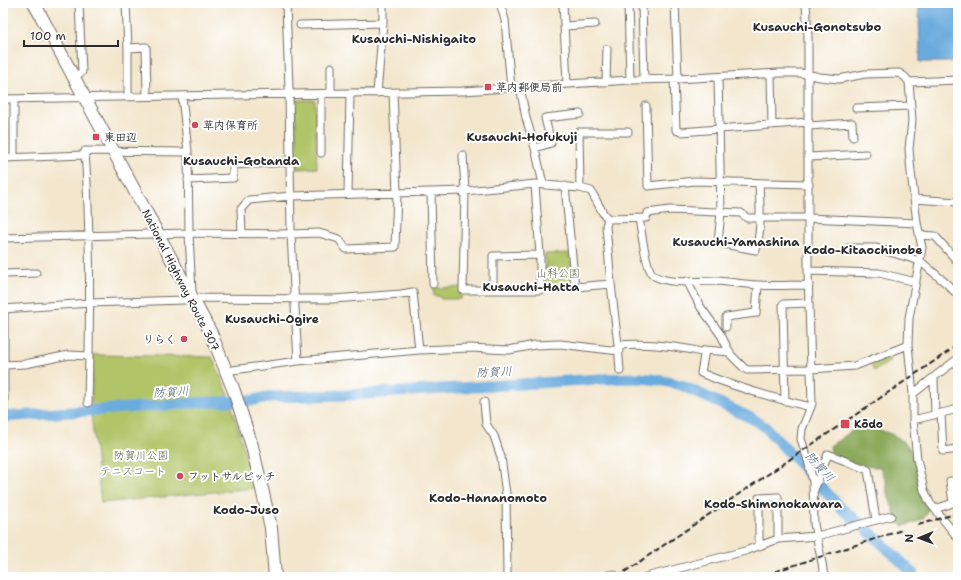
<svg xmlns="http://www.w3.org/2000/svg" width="961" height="580" font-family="'Shantell Sans','Klee One',sans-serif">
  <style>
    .green { fill: #b1c467; stroke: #6e7849 }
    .forest { fill: #8caa5c; stroke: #5c6a44 }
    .water { fill: #6babde; stroke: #4b6b84 }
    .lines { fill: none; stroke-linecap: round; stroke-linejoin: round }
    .river { stroke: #6babde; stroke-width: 11 }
    .street-casing { stroke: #716c64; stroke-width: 9 }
    .highway-casing { stroke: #716c64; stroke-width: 14 }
    .street { stroke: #fff; stroke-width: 7 }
    .highway { stroke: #fff; stroke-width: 12 }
    .rail { stroke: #2b2b2b; stroke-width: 2; stroke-dasharray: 6 3; stroke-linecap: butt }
    .poi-dot { fill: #d1495b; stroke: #fff; stroke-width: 1.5 }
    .labels { text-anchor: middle; stroke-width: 4; stroke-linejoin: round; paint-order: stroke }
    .poi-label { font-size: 11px; font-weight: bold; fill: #2b2b2b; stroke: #fff; text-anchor: start }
    .park-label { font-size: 11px; fill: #5a6140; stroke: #fff }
    .street-label { font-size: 11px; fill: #2b2b2b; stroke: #fff }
    .neighbourhood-label { font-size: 12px; font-weight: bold; fill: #2b2b2b; stroke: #fff }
    .water-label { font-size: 12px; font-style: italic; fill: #455e73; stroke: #fff }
  </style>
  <rect width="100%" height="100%" fill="#fff"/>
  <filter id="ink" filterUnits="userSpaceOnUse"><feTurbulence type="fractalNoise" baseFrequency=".025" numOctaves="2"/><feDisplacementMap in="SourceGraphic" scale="8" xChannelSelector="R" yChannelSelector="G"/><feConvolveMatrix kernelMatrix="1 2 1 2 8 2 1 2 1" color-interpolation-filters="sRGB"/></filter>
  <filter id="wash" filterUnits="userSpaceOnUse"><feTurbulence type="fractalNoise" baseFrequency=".012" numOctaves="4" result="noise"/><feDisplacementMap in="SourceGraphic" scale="16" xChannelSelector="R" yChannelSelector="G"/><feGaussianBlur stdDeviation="0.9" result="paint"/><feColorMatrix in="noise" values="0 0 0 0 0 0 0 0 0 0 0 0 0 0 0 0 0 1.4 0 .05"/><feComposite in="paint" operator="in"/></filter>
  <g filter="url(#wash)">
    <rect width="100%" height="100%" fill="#f3e6cd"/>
    <path class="green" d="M295,100H315L317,168L297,169Z
      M570,253L573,288L545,289V254Z
      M461,287V299H441L439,296H434L433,288Z
      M93,355L212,357L227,391L229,399L91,408Z
      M889,356L890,358L889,362L876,370H873L872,364Z
      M231,404L255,488L101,503L91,414Z"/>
    <path class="forest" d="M859,426C876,429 895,432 907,445C916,455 916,479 920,492C922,499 930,504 928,511C925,522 911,523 903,526L896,522L893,508L887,493L886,481L880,467C864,468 845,460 831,452L830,446Z"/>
    <path class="water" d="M919,3H958V62H920Z"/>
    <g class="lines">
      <path class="river" d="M3,417L195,403L254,400L268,397L348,395L600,379L640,378L659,380L681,385L753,419L765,427L841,508L861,524L912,572L914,577"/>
    </g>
  </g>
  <g filter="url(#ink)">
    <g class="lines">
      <defs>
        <path id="street" d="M126,3L128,48V97
          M286,3L289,88L291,234L298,361L419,350L470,348L509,350L535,345L560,344L619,351
          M500,3L505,20L511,88
          M563,3L567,84
          M628,3L630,80
          M642,3L644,80
          M675,3L678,79
          M806,3L808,37V271L812,404L802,429L801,439L808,460L813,482L814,524L822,563L824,577
          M300,25L383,23
          M565,26L595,24
          M128,48L146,47L147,96
          M331,67V93
          M771,74L772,125
          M74,77L82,72L79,3
          M718,77L721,212L718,243L756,250C762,228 760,206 759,183
          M674,79L676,130L681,132L809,122
          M606,82L607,49
          M909,82L958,80
          M520,87L526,118L535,148L543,184
          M377,93L383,23V3
          M321,94V153
          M182,96L188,152L189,233L192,293
          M3,99L463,91L630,80L678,79L779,73H800L820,77L839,79L865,74L899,73L905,77L909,82L912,120L909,149L911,172L917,223L922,248L909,318L908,345L913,394V420L917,459L924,490L930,503L958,538
          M14,100V157
          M646,106L648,186L695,181L809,184
          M856,108L911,106
          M809,126L852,123L853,137
          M535,148L551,143L545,118L580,114
          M463,155L465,191L463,290H540V255L535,184
          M809,157L866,154
          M3,158L85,155
          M188,180L233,178V165L290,162
          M565,186L575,287L611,284
          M580,188L579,132H628
          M431,192L433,284
          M348,194L350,94
          M914,199L958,202
          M608,219L606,226L611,284L618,345
          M639,219C641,229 646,269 653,275C666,285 701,281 717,281C730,282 743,284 757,285C774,286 791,285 809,285
          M242,233L241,209L249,200L291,196L465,191L535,184L580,188L591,191L603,213L608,219L646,218L647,213L670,210L741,213L747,218H809L917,223
          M919,235L935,236L958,262
          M3,238L189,233L291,234L319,233L339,239L346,249L395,247L397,193L393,93
          M848,248H876L920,261L947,284L958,295
          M808,271L879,273L916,282
          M3,274L36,273
          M687,281L700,306L721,335L731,355L744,368L747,370L810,369L855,366L908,345
          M493,290V256L540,255
          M3,309L90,303L184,300L192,298L333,299L401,294L413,292L419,350
          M726,327V317L756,313L758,285
          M730,352L705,350L701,373C737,388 773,398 811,407
          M4,365L25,364L69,355L89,356
          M233,370L298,361
          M620,371L618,345C647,343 677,346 705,353
          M934,379L935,415
          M913,394C928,382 942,370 958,359
          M785,401L783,304L809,303
          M484,402L486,424L494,436L501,457L506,494L507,577
          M88,403C90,319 91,235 85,151L188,152
          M3,412H4V309
          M941,413L943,451L958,449
          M913,420L958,409
          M814,490L828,454L868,470L876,520
          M935,509L953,503L950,481H958
          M759,546V498L778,497V539
          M604,577L609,575L613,574L617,577
          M646,577L745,551L778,539L817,536L891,516"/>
        <path id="highway" d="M34,3L211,333L234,391L252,446L271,528L275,577"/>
      </defs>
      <use href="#street" class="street-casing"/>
      <use href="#highway" class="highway-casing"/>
      <use href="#street" class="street"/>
      <use href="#highway" class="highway"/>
      <path class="rail" d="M918,525L958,513
        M617,577L958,345
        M758,577L902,530"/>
    </g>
  </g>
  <g class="poi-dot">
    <rect x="484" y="83" width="8" height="8" rx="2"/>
    <circle cx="195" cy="125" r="4"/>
    <rect x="92" y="133" width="8" height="8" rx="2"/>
    <circle cx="184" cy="339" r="4"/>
    <rect x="840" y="419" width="10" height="10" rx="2"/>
    <circle cx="180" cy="476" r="4"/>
  </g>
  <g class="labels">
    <g class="poi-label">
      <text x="496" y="91">草内郵便局前</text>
      <text x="203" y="129">草内保育所</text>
      <text x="104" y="141">東田辺</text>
      <text x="176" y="343" text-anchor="end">りらく</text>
      <text x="854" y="428">Kōdo</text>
      <text x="188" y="480">フットサルピッチ</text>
    </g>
    <g class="park-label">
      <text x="558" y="277">山科公園</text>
      <text x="141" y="459">防賀川公園</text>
      <text x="133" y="475">テニスコート</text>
    </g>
    <g class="street-label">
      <text transform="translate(181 280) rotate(63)" y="4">National Highway Route 307</text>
    </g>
    <g class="neighbourhood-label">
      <text x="817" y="31">Kusauchi-Gonotsubo</text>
      <text x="414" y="43">Kusauchi-Nishigaito</text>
      <text x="522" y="141">Kusauchi-Hofukuji</text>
      <text x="241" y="165">Kusauchi-Gotanda</text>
      <text x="736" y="246">Kusauchi-Yamashina</text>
      <text x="863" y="254">Kodo-Kitaochinobe</text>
      <text x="531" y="291">Kusauchi-Hatta</text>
      <text x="272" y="323">Kusauchi-Ogire</text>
      <text x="488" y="502">Kodo-Hananomoto</text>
      <text x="773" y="508">Kodo-Shimonokawara</text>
      <text x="246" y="514">Kodo-Juso</text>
    </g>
    <g class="water-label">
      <text transform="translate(494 372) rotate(-3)" y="4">防賀川</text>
      <text transform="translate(171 392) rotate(-4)" y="4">防賀川</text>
      <text transform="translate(820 467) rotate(47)" y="4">防賀川</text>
    </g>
  </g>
  <rect width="961" height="580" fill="none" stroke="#fff" stroke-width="16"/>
  <g transform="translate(919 538) rotate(269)" stroke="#ffffff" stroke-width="3" paint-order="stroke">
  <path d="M0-3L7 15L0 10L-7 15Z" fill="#2b2b2b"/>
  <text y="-6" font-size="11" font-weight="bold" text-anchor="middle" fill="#2b2b2b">N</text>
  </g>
  <path d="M24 40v6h94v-6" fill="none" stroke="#2b2b2b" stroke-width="2"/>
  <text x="30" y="40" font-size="12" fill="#2b2b2b" stroke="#ffffff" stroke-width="3" paint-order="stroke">100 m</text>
</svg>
